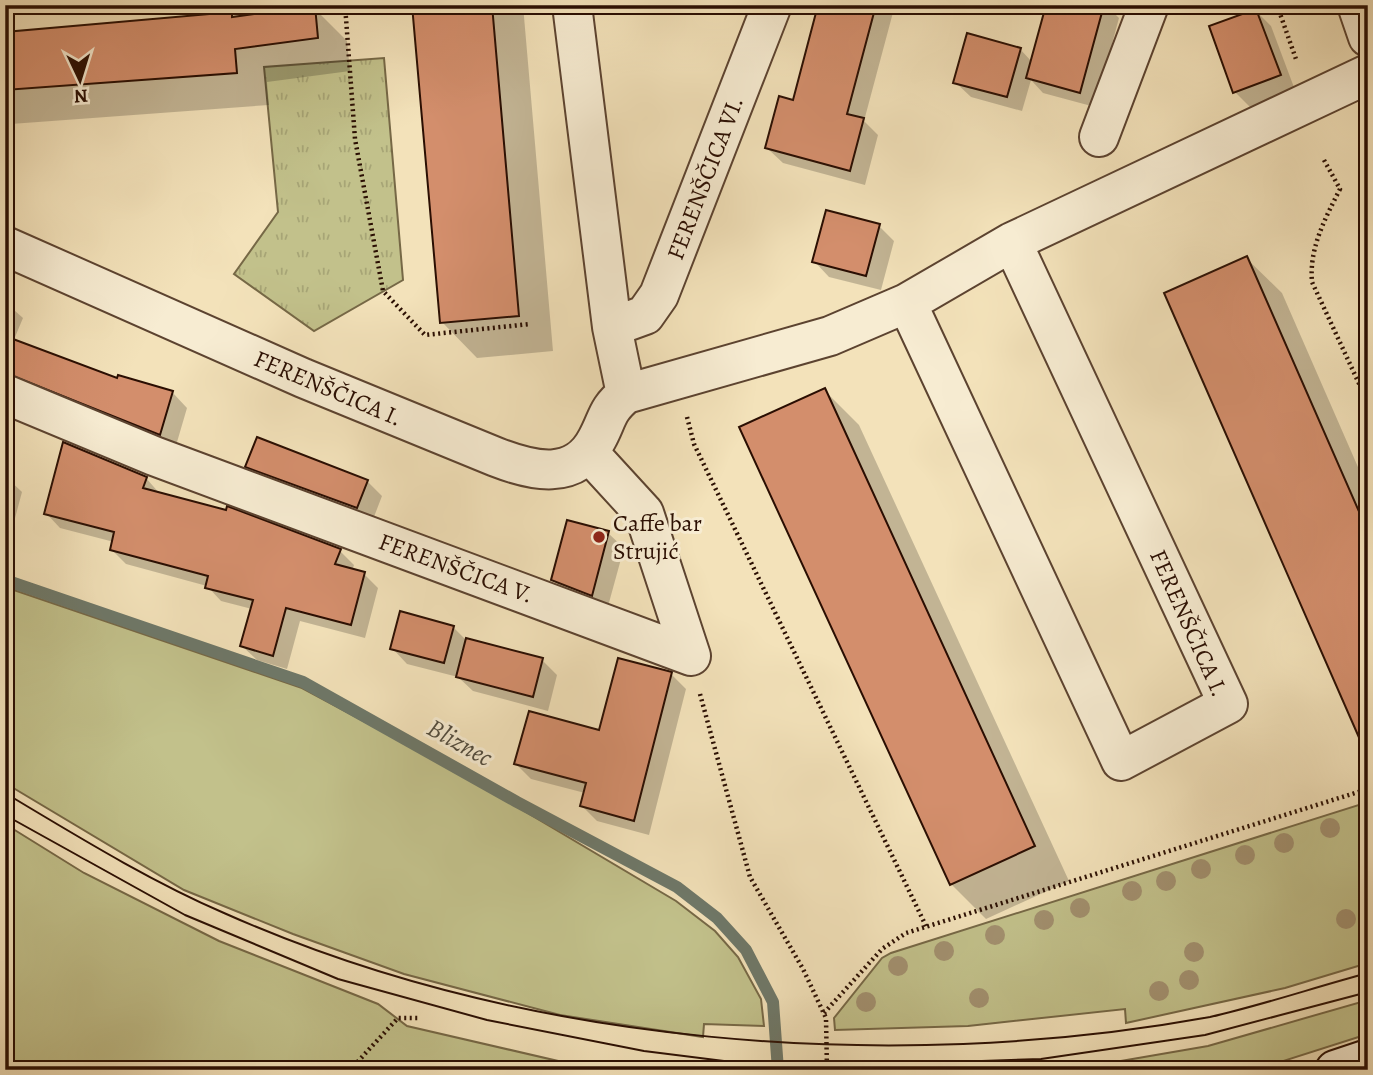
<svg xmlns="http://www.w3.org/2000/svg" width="1373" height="1075" font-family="Alegreya,serif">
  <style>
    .grass { fill: #c2c18b; stroke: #766846; stroke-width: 2 }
    .park { fill: url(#park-tufts); stroke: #766846; stroke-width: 2 }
    .shadow { fill: #0003 }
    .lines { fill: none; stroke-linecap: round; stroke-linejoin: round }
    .stream { stroke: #6e7869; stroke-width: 12 }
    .building { fill: #d38e6c; stroke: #2a0e02; stroke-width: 2 }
    .street-casing { stroke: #5c4330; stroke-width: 42 }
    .secondary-casing { stroke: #2a0e02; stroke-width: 42 }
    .path { stroke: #2a0e02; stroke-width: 4.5; stroke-dasharray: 2 3.5; stroke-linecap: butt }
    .street { stroke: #f7ecd2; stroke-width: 38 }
    .secondary { stroke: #f7ecd2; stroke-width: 38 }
    .tram { stroke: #2a0e02; stroke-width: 2 }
    .tree { fill: #a2906f }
    .poi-dot { fill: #8f2418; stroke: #f7ecd2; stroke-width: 2.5 }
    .labels { text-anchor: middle; stroke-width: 6; stroke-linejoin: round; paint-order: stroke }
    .street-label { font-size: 24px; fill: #2a0e02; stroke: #f7ecd2 }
    .poi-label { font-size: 24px; fill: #2a0e02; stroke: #f7ecd2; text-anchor: start }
    .water-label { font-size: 26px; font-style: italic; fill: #524c3e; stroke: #f7ecd2 }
  </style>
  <defs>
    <pattern id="park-tufts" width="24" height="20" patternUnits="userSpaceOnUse" patternTransform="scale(1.75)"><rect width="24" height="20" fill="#c2c18b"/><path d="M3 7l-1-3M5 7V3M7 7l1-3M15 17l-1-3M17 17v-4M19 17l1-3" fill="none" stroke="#a7a576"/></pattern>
  </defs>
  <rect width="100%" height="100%" fill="#f3e2ba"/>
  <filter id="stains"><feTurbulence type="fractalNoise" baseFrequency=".00286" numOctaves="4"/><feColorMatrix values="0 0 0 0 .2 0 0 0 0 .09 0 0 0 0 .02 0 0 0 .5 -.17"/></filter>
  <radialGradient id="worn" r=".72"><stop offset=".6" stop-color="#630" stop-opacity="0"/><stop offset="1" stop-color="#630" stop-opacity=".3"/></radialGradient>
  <path class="grass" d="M5,587L302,688L455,770L676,901L715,931L738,957L761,999L764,1026L704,1024L703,1037L560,1015L404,974L293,934L184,890L5,783Z
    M1368,802V963L1285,988L1126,1023L1125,1009L968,1026L835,1030L834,1018L882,958L891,953Z
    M5,824L84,873L219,941L378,1004L407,1026L597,1070H5Z
    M1368,1000V1034L1255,1070H1018L1115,1062L1208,1046Z"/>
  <path class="park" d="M384,58L403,280L314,331L234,274L278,212L264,67Z"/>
  <path class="shadow" d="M414,5H523L553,351L477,358L442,322Z
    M821,5H895L864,121L878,135L865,185L783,163L767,148L794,102Z
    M1048,5H1106L1119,18L1095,107L1043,93L1031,80L1022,111L971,97L955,82L1020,49L1032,62Z
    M314,8L347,41L350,71L267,82L269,105L11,124L5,118V33L231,14L235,18Z
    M1256,11L1271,26L1295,90L1250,107L1235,92Z
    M879,226L894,241L881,290L829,277L814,261Z
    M1246,258L1282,293L1368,490V752Z
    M5,302L23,318L5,361Z
    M30,380L172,392L187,408L175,449L45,395Z
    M824,390L859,425L1069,881L986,919L951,884Z
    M248,466L367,481L382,496L372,522L263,481Z
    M5,476L22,492L14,522L5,520Z
    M146,478L160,494L340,551L354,565L352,571L364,574L378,588L365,638L300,621L287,669L257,660L242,646L252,609L221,601L207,586L126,564L112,550L114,542L60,528L46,513Z
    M608,533L624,548L607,610L568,595L553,580Z
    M453,627L465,639L542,660L557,675L548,711L473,691L458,677L407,664L392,648Z
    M671,674L686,689L649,835L597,821L582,806L585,793L531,779L516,764L600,732Z"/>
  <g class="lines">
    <path class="stream" d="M5,580L303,682L517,802L677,887L717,918L746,950L773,1002L778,1070"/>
  </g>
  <path class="building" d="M412,5H492L519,316L440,323Z
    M818,5H876L847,114L864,118L850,171L765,148L779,96L793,100Z
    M1046,5H1104L1080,93L1026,78Z
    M315,6L318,38L235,49L237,73L5,90V32L232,12V17Z
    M1256,9L1281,75L1233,93L1209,26Z
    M967,33L1021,48L1007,97L953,83Z
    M826,210L880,224L866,276L812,262Z
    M1247,256L1368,532V758L1164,293Z
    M5,336L117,378L118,375L173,391L160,435L5,373Z
    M825,388L1035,846L950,885L739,427Z
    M257,437L368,480L357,508L245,467Z
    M63,442L147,477L143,488L226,510L227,506L341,549L335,564L365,572L351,625L286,608L273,656L240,646L253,600L205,588L208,576L110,550L114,532L44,514Z
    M567,520L609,531L592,596L551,580Z
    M400,611L454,626L444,663L390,649Z
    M466,638L543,658L533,697L456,677Z
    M618,658L672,672L634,821L580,806L586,783L514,764L529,711L599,730Z"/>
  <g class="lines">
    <defs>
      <path id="street" d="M572,5L612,327L626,394
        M1357,5L1368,37
        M1099,137L1149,5
        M5,246L303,378L496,457C532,471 575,482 597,439C608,419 606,410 626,394L830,336L907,303L1012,242L1368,74
        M907,303L1121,761L1228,704L1012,242
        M612,327L645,315L659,295L772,5
        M5,394L154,456L691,656L644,513L589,453"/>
      <path id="secondary" d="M1335,1070L1368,1059"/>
    </defs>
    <use href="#street" class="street-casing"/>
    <use href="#secondary" class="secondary-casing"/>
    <path class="path" d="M345,5L355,139L383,291L425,335L530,324
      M1277,5L1297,62
      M1324,160L1340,189C1325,219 1309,248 1312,282L1368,403
      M687,417L694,444L926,926
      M700,694L750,877L803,969L826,1018L827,1070
      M824,1013L882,949L906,933L1368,789
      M350,1070L398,1018H419"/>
    <use href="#street" class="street"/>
    <use href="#secondary" class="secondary"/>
    <path class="tram" d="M5,793C77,836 148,880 224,913C522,1046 891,1075 1210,1017C1263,1005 1315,987 1368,973
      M5,815L185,915L338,979L487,1020L644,1051L764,1066L807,1067L1041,1059L1205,1035L1368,992"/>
  </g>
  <g class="tree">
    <circle cx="1330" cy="828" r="10"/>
    <circle cx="1284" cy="843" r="10"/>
    <circle cx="1245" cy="855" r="10"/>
    <circle cx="1201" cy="869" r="10"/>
    <circle cx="1166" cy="881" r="10"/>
    <circle cx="1132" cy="891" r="10"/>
    <circle cx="1080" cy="908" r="10"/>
    <circle cx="1346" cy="919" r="10"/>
    <circle cx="1044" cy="920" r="10"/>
    <circle cx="995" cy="935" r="10"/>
    <circle cx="944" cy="951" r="10"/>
    <circle cx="1194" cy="952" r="10"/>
    <circle cx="898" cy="966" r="10"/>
    <circle cx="1189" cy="980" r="10"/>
    <circle cx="1159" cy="991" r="10"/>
    <circle cx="979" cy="998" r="10"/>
    <circle cx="866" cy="1002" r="10"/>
  </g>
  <circle class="poi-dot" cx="599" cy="537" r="7"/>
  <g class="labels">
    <g class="street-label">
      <text transform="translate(705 178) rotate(-69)" y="8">FERENŠČICA VI.</text>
      <text transform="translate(328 388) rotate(23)" y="8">FERENŠČICA I.</text>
      <text transform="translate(456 568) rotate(20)" y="8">FERENŠČICA V.</text>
      <text transform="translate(1189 623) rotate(66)" y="8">FERENŠČICA I.</text>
    </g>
    <g class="poi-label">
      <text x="613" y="531">Caffe bar<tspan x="613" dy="28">Strujić</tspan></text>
    </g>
    <g class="water-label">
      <text transform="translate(460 742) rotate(29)" y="9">Bliznec</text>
    </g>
  </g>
  <rect width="1373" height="1075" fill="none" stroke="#f3e2ba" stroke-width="28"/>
  <rect x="7" y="7" width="1359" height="1061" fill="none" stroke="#2a0e02" stroke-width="3.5"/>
  <rect x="14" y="14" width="1345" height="1047" fill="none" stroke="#2a0e02" stroke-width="2"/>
  <g transform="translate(80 80) rotate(176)" stroke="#f7ecd2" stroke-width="5" paint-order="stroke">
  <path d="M0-5L12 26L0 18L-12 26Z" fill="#2a0e02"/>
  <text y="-10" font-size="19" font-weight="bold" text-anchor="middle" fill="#2a0e02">N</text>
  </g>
  <rect width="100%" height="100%" filter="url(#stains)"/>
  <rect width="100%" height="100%" fill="url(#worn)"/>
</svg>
